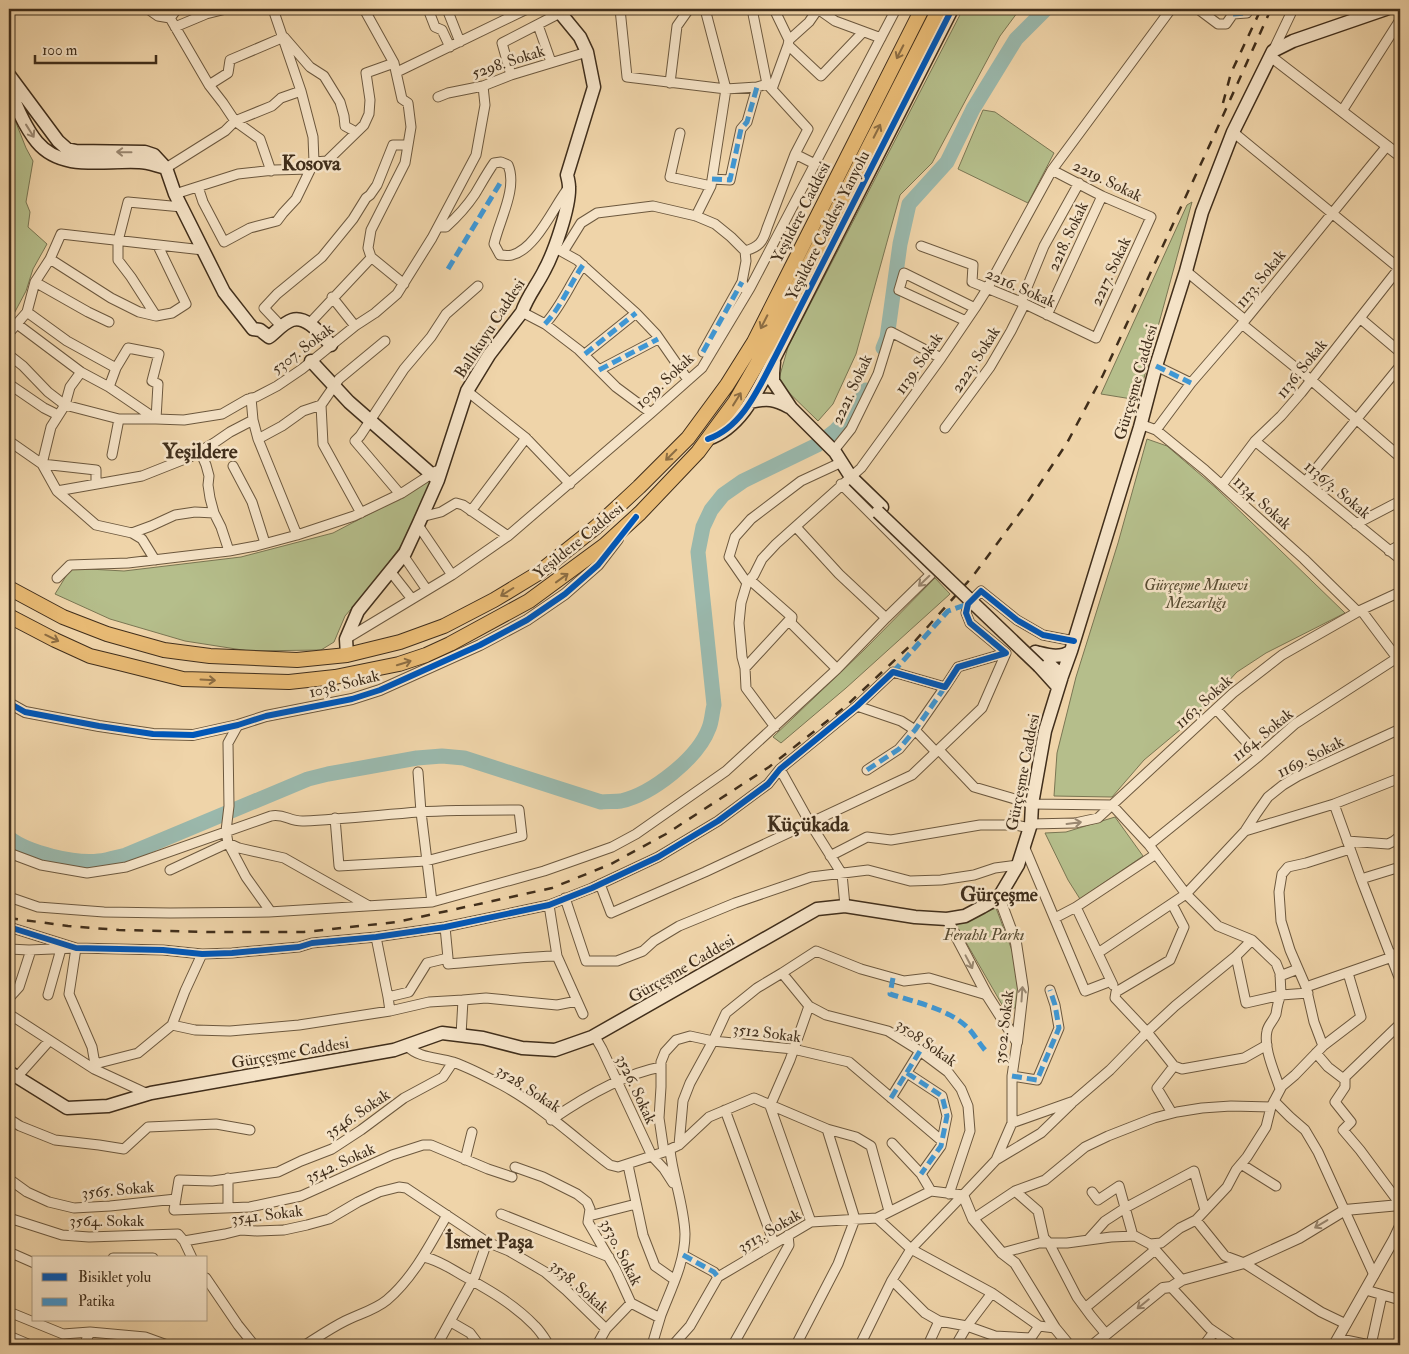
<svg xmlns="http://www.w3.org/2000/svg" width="1409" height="1354" font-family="'IM FELL Double Pica',serif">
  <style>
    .green { fill: #b5be8b; stroke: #7a7653 }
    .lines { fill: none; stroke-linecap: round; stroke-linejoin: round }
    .river { stroke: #9ab8ac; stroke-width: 15 }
    .minor-casing { stroke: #6c583e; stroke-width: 11 }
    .tertiary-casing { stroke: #6c583e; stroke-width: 12 }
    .secondary-casing { stroke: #402e1b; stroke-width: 15 }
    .trunk-casing { stroke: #402e1b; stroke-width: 16 }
    .minor { stroke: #f5e3c7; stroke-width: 9 }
    .tertiary { stroke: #f5e3c7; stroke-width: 10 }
    .secondary { stroke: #f5e3c7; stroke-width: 12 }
    .trunk { stroke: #e8ba74; stroke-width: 14 }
    .rail { stroke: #402e1b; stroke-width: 2.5; stroke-dasharray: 9 9; stroke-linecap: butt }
    .secondary-bridge-casing { stroke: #402e1b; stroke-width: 15; stroke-linecap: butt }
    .secondary-bridge { stroke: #f5e3c7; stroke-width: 12 }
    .quiet { stroke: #3f97d4; stroke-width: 5; stroke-dasharray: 10 5; stroke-linecap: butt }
    .cycleway-casing { stroke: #f5e3c7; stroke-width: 9 }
    .cycleway { stroke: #0057b8; stroke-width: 6 }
    .oneway { stroke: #8c6d43 }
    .oneway2 { stroke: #9a8871 }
    .labels { text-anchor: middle; stroke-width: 5; stroke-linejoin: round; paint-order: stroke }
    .street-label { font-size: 16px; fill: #402e1b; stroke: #f5e3c7 }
    .park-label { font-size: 16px; font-style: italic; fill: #574b31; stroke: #f5e3c7 }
    .quarter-label { font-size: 19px; font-weight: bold; fill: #402e1b; stroke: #f5e3c7 }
    .district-label { font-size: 21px; font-weight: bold; fill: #402e1b; stroke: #f5e3c7 }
  </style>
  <rect width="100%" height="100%" fill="#efd4a9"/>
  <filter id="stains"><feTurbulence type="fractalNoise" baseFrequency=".004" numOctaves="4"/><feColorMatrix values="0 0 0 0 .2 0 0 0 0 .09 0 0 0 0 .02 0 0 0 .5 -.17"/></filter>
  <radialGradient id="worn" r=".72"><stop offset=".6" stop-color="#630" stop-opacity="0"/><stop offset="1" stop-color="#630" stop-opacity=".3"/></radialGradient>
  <path class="green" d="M963,9H1020L1000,36L932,163L900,195L856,354L833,404L818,421L778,382L788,347Z
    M9,105L26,148L33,161L26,202L30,212L28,227L47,244L33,269L26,291L9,323Z
    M983,110L995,112L1054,153L1028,203L958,169Z
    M1192,202L1138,400L1101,394L1187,205Z
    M1147,439L1167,446L1216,488L1345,613L1266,653L1237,672L1193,719L1144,760L1112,797L1054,796L1057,753L1076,677L1118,543Z
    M429,480L431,483L403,543L376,580L345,616L334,642L321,650L249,651L185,641L110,619L55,594L71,568L124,571L241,557L333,533L394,501Z
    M935,578L950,594L846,688L781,743L773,737L864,650Z
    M1115,817L1143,856L1080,899L1068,880L1045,833L1066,832Z
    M996,908L1016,961L1018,995L1016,1007L1010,1011L1004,1008L956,925Z"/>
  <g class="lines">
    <path class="river" d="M883,348L887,338L900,244L909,204L947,162L973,109L1016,39L1046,9
      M9,838C28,853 75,864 99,861C108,860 117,857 126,855L308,779L328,774L417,758L442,756L464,758L601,802C607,801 614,802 621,801C652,794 698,758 709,728C712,721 712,712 714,705L698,552L703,527L711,510L723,495L743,481L817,445L835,431L857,407L866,390"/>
    <defs>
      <path id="minor" d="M148,9L158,16L170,18L209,85L223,103L235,121L260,139L271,171
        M428,9L435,27L442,30L450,47
        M447,9L460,42
        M620,9L627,77L726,89L757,87L767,84
        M752,9L767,84L808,129L795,154L815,164
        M774,9L789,40L788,45L821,76L863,32
        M818,9L835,21L881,38
        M1198,9L1218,24H1226L1233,14
        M1233,14L1247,13L1249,9
        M170,18L177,9
        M538,25L551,62
        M175,27L206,14L226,9
        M789,40L809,22L818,9
        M1273,51L1293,9
        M397,72L527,9
        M511,75L502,43L560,13
        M670,83L677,26L689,9
        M209,85L228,73L230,60L284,37L310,67L324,76L340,102L344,116L345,126L356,132
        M772,89L788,45
        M438,97L448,93L483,86L511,75L587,52
        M1342,111L1400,20
        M1233,132L1400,269
        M680,133L670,177L711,186
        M314,162L327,161L364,125L369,114L370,100L366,73L394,63
        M166,168L225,131L235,121L272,106L281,98L301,91
        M712,179L730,180L741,129L747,122L757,87
        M198,187L203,202L224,242L250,228L277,221L283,213L296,199L314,162L313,137L301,91L273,9
        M175,194L238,174L274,170L310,169
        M696,216L711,186L726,89L705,9
        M438,227H446C457,217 467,206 475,194C481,184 487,173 494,163L501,162L508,165C518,188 499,221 494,244L500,255C504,255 509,256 512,255C536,249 554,206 569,187
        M921,246L973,265L972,282L1021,302L1096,338L1151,217L1102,196L1052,170
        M559,250L577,260L636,313L656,334L688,380
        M745,251C759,247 763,242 767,228L795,154
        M563,252L581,223L597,213L653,206L696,216L715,224L731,237L745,251L746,261L742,282L747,292
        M371,257L404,284
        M50,259L111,298L139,312L156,316L172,313L186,304L158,246
        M1186,271L1245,320
        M35,282L88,312L109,322
        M332,297L355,326
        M1021,302L1044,246L1079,183
        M27,312L67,341L116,368L109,387
        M522,312L545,324L579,350L616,387L651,413
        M1047,315L1102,196
        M156,316L131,277L118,260V241L128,202L182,207
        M1361,319L1400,352
        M966,321L899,290L904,273L975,308
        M17,324L81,372L109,387L156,419L184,420L222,414L248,399L256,397L277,386L302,369L355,326L375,313L397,294L432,238L476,155L485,105L483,86
        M309,324L370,259L371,257L368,248L371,230L405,163L411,127L408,103L402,99L394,63L364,9
        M545,324C561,307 570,284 583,265
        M1242,324L1311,380L1400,457
        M281,326L264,308L277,294L322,257L353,219L366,198L370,195L377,185L393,145H407
        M9,333L27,312L35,282L50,259L61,234L203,250
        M703,352L742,282
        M585,354L636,313
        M9,355L23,366L48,392L65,405L119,419H156L158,384L152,381L159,354L128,348L116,368
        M1156,366L1191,383
        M599,370L658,339
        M81,372L70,387L65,405L51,427L42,464L57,491L96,525L132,533L142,539L155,560
        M9,384L44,408L58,415
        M467,391L526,438L570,484
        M251,398L253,420L258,439L297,535
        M321,405L323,444L361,513
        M1140,424L1156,430L1205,470L1304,559L1358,612
        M945,428L990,367L1011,331L1024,305
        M1156,430L1191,383L1242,324L1387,146
        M258,439L282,426L303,411L321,405L339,379L385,341
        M9,441L42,464L96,470V484
        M1255,441L1400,559
        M200,451L206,465L209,476L208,485L210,498L214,513L221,527L229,551
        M835,452V449L851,429L878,374L891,332L941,358
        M112,455L119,419
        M233,466L252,502L265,543
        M1306,481L1400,366
        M1222,485L1255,441L1281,416L1301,393L1400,267
        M57,491L142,476L190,457L214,443L230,432L253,420
        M400,494L355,441L360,436L404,369L431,337L446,314L478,286
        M471,511L526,438
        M421,517L441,512L456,503L463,505L508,536
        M1356,524L1400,501
        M418,525L452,575
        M796,527L839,574L886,618
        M132,533L151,526L175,515L195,512L214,513
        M1389,551L1400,545
        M403,555L427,590
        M390,571L412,599
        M57,578L70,565L128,563L229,551L256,546L297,535L354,516L402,493L436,471
        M750,580L792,617L791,623L837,669
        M747,583L729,557L735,537L751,519L801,481L842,462
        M1361,610L1397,658
        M346,639L452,575L508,536L651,413L702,368L750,288L896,9
        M745,668L792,617
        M857,706L901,721L915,730L936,752
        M1216,709L1259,756
        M238,725L228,743L229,806L226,831L228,843L246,877L271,912
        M775,727L746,688L745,668L742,657L739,623L741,603L747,583L754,575L762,559L776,544L861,468L941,358L975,308L987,289L1052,170L1171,9
        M939,750L974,787L1032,804L1112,805L1149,845L1186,894L1218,926L1252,940L1276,963L1280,973L1281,995L1246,1003L1236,956L1175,1006L1147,1032L1110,1070L1074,1101L1012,1123
        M780,769L810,823L842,874L845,906
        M867,770L899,749L915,730L945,687
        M418,772L421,812L432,902
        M1334,804L1361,879L1400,980
        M1031,824L1075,823L1098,818L1233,693L1282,655L1361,610L1400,592
        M1245,831L1334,804L1400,778
        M1347,841L1388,844L1394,841L1400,836
        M1149,845L1259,756L1295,724L1400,656
        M1024,846L1085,991L1111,981
        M9,853L41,865L87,873L126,867L271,816C284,813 290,822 304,821C342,819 380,815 419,812C452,810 486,810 519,810L522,836L426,861L339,866L335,818
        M830,856L867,837L891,840L980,825H1015L1030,828
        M170,870L228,843L239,848L284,858L369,906
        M1361,879L1400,867
        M600,884L611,913L705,872L912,775L982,708L1006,653
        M9,897L38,907L104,912L170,913L269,912L432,902L544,871L581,858L612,847L636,834L726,771L837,669L886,618L931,574L841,484
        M565,898L586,961H617L643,951L654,941L679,926L735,903L811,877L868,870L910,881L941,880L974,875L995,868L1018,865
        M1172,904L1184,927L1170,960L1116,992L1115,998L1147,1032L1174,1066L1182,1069L1244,1058L1267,1045
        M549,905L557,956L583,1014
        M1076,907L1113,985
        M1055,918L1076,907L1156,854
        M9,927L76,948L163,950L202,954L232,953L299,947L312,943L376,937L445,927L549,905L592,888L658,857L718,821L768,784L780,769L857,706L893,672L945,687L958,667L1006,653L970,623L966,613L968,604L981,591L1017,620L1043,635L1074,641
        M445,927L448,958
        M376,937L388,997L390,1011
        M9,949L29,950L76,948L69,994L92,1047L95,1064L94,1069
        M1098,953L1186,894L1245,831L1256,814L1268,797L1283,785L1298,776L1400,729
        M1236,956L1252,940
        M782,973L809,1006L826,1015L888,1031L920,1051L948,1072L961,1089L968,1106L970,1131L949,1194
        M1280,976L1298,969
        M1306,987L1392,957L1400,950
        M48,995L61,949
        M388,997L409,992L427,963L448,958V964C485,961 521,957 557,956
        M9,998L19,987L31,950
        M463,1000L486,998L557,1005L577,1001
        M809,1006L790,1060L770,1106L811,1222
        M9,1014L94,1069L148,1094
        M1400,1024L1345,1077V1087L1335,1102L1351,1122L1343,1130L1360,1150L1400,1204
        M172,1025L195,1030L230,1031L299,1025L390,1011L429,1002L463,1000L461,1035
        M594,1035L602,1049L652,1156L664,1169L673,1183
        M407,1046C419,1058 436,1057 453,1062C467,1067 489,1078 502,1085C541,1106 575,1138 610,1165L618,1167L664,1152L679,1145L709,1117L754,1098L827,1129L856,1137L871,1146L889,1211
        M1323,1046L1361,1017L1348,973
        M1316,1053L1328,1067L1345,1080
        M453,1062L443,1077L404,1098L361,1130L332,1149L301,1161L278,1172L212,1181L179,1180L174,1210L250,1207L301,1196L392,1155L423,1145H431L488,1169L512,1177
        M95,1064L138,1053L172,1025L185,991L202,954
        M907,1073L942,1096L947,1116L941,1146L921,1174
        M1012,1076L1037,1080L1059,1028L1055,1005L1050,990
        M17,1077L49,1041
        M1280,1089C1275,1073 1263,1048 1267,1031C1268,1025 1274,1020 1276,1014C1277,1007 1278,1001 1281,995L1308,993
        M891,1098L920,1051
        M1274,1101L1290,1117L1305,1130L1318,1152L1374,1275
        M725,1110L774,1243
        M1172,1113L1157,1088L1174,1066
        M9,1119L20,1126L55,1140L99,1145L124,1149L148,1127L216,1124L250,1130
        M551,1120C583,1098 623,1074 661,1067
        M892,1143L921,1174L931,1191
        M679,1145L683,1101L690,1083L713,1041L726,1013L757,988L782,973L816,951L861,969L904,981L929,978L987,995
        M664,1152L659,1118L661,1087V1062L665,1052L676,1040L690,1036L713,1041L793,1049L849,1062L942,1141
        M465,1160L472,1132
        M996,1160L1012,1123V1076L1017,1042
        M1241,1164L1276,1186
        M628,1165L643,1235L655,1266L675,1280
        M515,1167L543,1177L577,1194L587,1202L590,1209L588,1222L616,1270L631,1303L660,1318
        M228,1178V1208
        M9,1179L27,1192L49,1202L74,1208L110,1206L176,1199
        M1015,1191L1038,1211L1044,1238L1049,1243L1077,1297L1091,1316L1106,1334
        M1092,1192L1098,1200L1119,1186L1133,1236
        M501,1214L609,1257
        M589,1216L636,1204
        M9,1218L62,1235L89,1237L178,1234L184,1241L192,1258
        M877,1218L911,1249L992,1293L1039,1326L1055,1328
        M973,1219L1015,1191L1045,1180L1085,1147L1108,1136L1154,1118L1177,1112L1202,1108L1231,1106L1271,1107
        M1196,1220L1225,1256L1244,1263L1321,1312L1346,1324
        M1088,1240L1105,1221L1125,1208L1194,1171L1205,1210
        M184,1241L225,1234L241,1230L257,1231L284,1230L307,1225L329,1219L358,1202L379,1192L399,1187L406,1188L487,1242L509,1251L545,1272L566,1290L606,1329
        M1152,1246L1182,1280
        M9,1252L34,1263
        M1002,1253L1039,1243H1067L1111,1237L1135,1236L1150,1244L1161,1243L1180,1228L1196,1220L1227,1187L1236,1170L1247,1157L1266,1127L1271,1107L1282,1086L1295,1075L1323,1046L1314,1022L1306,987L1290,950L1281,921L1279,892L1282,874L1288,867L1306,863L1350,849
        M683,1255L714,1272L718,1277
        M424,1257C438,1260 450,1268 462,1275C489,1290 514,1304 535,1326C541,1332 545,1339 549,1345
        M113,1258H153
        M206,1278L238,1325L254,1345
        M892,1280L925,1313L939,1321L967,1326L995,1336L1031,1338
        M1171,1287L1209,1328L1234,1345
        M1366,1290L1400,1300
        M1085,1308L1155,1250
        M9,1312L63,1334L90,1332L145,1337L167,1345
        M451,1322L470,1333L479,1345
        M9,1336L28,1344
        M84,1345L90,1332
        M305,1345C318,1337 331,1328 345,1321C359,1314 375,1310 387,1300C413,1278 430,1245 447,1215
        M437,1345L475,1276L487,1242
        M597,1345L606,1329L631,1303
        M652,1345C655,1335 658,1325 661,1315C671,1289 685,1262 685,1234C684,1205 673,1178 670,1150
        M673,1345L690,1326L718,1277L811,1222L877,1218L931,1191L963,1195L996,1160L1041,1133L1072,1103
        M733,1345L789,1245L788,1235
        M796,1345L838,1264L855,1219L827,1129
        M860,1345L892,1280L911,1249L963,1195
        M928,1345L939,1321
        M956,1345L967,1326L992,1293
        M1026,1345L1039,1326
        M1204,1345L1214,1332
        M1371,1345L1382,1295"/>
      <path id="tertiary" d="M1270,56L1400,156
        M9,703L25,712L99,726L153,734L193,735L238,725L266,716L352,699L380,690L480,645L527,620L565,594L598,565L618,539
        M999,897L1016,943L1023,989L1017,1042
        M947,919L987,995L1017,1042
        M963,1195L973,1219L1002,1253L1015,1263L1055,1328L1069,1345
        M1338,1339L1367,1345
        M1093,1345L1163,1288L1171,1287L1182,1280L1244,1263L1299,1238L1345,1210L1400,1205
        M1334,1345L1394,1239L1400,1226"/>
      <path id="secondary" d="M9,75L58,141L67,149L76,151L145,152L154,155L166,168L175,194L224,292L253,329L260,330L269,337C276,332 283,323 292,320C307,315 322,336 331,345
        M9,87C16,106 24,126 37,142C62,172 105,160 139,162C148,162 157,166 166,168
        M311,361L349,402L438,480
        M774,362L773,373V381L791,408L835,452L851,477L882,507
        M750,402C767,398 775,399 789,407
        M708,439C743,427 759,387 775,357L952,9
        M1035,652C1048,655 1060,659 1071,651
        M1036,652L1062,676
        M347,655L346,639L358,611L405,553L418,525L438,480L467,391L489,355L522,312C527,297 537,285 544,271C554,253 570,207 569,187C569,183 568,179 567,175L594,87L587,52L580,37L557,9
        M1039,666L1058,687
        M9,1072L67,1108L108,1106L151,1093L394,1050L442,1033L483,1038L522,1048L555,1050L592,1037L817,909L845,906L915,917L947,919L965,916L982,907L999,897L1018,865L1031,824L1032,804L1045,731L1062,676L1071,651L1140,427L1156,366L1186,271L1202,212L1233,132L1273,51L1293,41L1386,9"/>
      <path id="trunk" d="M9,588L63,617L107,634L164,650L210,656L297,660L347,655L400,642L444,626L494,600L537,574L596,527L639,487L688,438L727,385L754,342L922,9
        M9,616L55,640L90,656L123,664L183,679L289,682L335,677L399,664L426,655L450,644L529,601L605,545L640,513L698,452L735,402L769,343L939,9"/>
    </defs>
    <use href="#minor" class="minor-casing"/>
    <use href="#tertiary" class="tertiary-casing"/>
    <use href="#secondary" class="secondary-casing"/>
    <use href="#trunk" class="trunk-casing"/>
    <use href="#minor" class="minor"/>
    <use href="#tertiary" class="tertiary"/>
    <use href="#secondary" class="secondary"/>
    <use href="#trunk" class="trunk"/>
    <path class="rail" d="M1223,103L1231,73L1261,9
      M9,918L68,926L119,930L211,932H304L397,922L552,888L611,864L666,834L769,767L845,707L915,641L973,576L1025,506L1067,443L1103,375L1212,140L1271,9"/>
    <defs>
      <path id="secondary-bridge" d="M878,512L1039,666"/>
    </defs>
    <use href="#secondary-bridge" class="secondary-bridge-casing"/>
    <use href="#secondary-bridge" class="secondary-bridge"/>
    <path class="quiet" d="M1233,14L1247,13L1249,9
      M712,179L730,180L741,129L747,122L757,87
      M448,269L502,180
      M545,324C561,307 570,284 583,265
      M703,352L742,282
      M585,354L636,313
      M1156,366L1191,383
      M599,370L658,339
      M893,672L948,611L968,604
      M867,770L899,749L915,730L945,687
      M893,978L890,994C915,1002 949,1009 968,1028C974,1034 979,1043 985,1050
      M907,1073L942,1096L947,1116L941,1146L921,1174
      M1012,1076L1037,1080L1059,1028L1055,1005L1050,990
      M891,1098L920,1051
      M683,1255L714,1272L718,1277"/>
    <defs>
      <path id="cycleway" d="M708,439C743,427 759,387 775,357L952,9
        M9,703L25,712L99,726L153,734L193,735L238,725L266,716L352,699L380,690L480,645L527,620L565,594L598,565L636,517
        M9,927L76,948L163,950L202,954L232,953L299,947L312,943L376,937L445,927L549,905L592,888L658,857L718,821L768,784L780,769L857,706L893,672L945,687L958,667L1006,653L970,623L966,613L968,604L981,591L1017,620L1043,635L1074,641"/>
    </defs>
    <use href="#cycleway" class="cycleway-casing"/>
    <use href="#cycleway" class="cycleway"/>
  </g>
  <defs><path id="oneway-shaft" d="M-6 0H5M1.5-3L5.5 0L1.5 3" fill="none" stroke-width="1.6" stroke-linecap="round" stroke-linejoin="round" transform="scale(1.25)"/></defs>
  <g class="oneway">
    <use href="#oneway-shaft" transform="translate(900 52) rotate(117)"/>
    <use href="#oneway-shaft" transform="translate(877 131) rotate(-63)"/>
    <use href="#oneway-shaft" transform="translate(764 322) rotate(117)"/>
    <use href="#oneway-shaft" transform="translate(737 399) rotate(-58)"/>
    <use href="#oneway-shaft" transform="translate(671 455) rotate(135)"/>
    <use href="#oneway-shaft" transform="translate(562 578) rotate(-36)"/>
    <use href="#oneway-shaft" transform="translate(507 592) rotate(148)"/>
    <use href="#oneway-shaft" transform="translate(52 638) rotate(26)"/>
    <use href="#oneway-shaft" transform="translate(404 663) rotate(-17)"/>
    <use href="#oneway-shaft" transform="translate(208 680) rotate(3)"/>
  </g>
  <g class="oneway2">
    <use href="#oneway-shaft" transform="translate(30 131) rotate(58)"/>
    <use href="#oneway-shaft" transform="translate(124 152) rotate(-179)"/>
    <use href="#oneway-shaft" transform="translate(924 581) rotate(136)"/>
    <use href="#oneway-shaft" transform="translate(1074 823) rotate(-7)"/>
    <use href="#oneway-shaft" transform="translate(969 962) rotate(62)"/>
    <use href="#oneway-shaft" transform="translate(1022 994) rotate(-86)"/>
    <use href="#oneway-shaft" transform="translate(1321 1224) rotate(149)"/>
    <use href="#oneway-shaft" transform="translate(1143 1304) rotate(141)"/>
  </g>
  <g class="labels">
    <g class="street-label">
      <text transform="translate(508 61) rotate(-18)" y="6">5298. Sokak</text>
      <text transform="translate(1108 180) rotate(26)" y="6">2219. Sokak</text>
      <text transform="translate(800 212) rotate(-63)" y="6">Yeşildere Caddesi</text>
      <text transform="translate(827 225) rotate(-63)" y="6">Yeşildere Caddesi Yanyolu</text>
      <text transform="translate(1067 236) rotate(-65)" y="6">2218. Sokak</text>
      <text transform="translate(1110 271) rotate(-65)" y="6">2217. Sokak</text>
      <text transform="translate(1260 278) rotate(-51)" y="6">1133. Sokak</text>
      <text transform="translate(1021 287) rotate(24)" y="6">2216. Sokak</text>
      <text transform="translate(489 328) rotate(-57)" y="6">Ballıkuyu Caddesi</text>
      <text transform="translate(302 348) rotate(-37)" y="6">5307. Sokak</text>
      <text transform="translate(975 359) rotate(-57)" y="6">2223. Sokak</text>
      <text transform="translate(918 363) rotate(-55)" y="6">1139. Sokak</text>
      <text transform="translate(1301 368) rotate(-51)" y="6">1136. Sokak</text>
      <text transform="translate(664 380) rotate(-43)" y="6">1039. Sokak</text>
      <text transform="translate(1135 382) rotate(-74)" y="6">Gürçeşme Caddesi</text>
      <text transform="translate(851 389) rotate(-65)" y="6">2221. Sokak</text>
      <text transform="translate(1338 489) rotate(40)" y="6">1136/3. Sokak</text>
      <text transform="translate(1263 502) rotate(42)" y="6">1134. Sokak</text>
      <text transform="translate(578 540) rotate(-39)" y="6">Yeşildere Caddesi</text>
      <text transform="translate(344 683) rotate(-14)" y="6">1038. Sokak</text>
      <text transform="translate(1203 701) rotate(-42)" y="6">1163. Sokak</text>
      <text transform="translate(1262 734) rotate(-39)" y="6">1164. Sokak</text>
      <text transform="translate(1310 756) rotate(-27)" y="6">1169. Sokak</text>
      <text transform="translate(1022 772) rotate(-79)" y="6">Gürçeşme Caddesi</text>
      <text transform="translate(681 968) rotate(-30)" y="6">Gürçeşme Caddesi</text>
      <text transform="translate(1003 1027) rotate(-83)" y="6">3502. Sokak</text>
      <text transform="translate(767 1032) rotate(7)" y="6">3512 Sokak</text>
      <text transform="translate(927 1042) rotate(35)" y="6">3508 Sokak</text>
      <text transform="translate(290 1052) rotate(-10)" y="6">Gürçeşme Caddesi</text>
      <text transform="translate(529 1088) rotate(33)" y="6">3528. Sokak</text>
      <text transform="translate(637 1089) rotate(65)" y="6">3526. Sokak</text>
      <text transform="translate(357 1113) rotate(-34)" y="6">3546. Sokak</text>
      <text transform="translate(340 1162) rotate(-24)" y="6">3542. Sokak</text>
      <text transform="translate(118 1189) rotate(-5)" y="6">3565. Sokak</text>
      <text transform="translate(267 1214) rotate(-7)" y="6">3541. Sokak</text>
      <text x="107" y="1226">3564. Sokak</text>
      <text transform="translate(769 1230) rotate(-30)" y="6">3513. Sokak</text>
      <text transform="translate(622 1252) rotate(63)" y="6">3530. Sokak</text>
      <text transform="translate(580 1286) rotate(41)" y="6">3538. Sokak</text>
    </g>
    <g class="park-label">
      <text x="1196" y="590">Gürçeşme Musevi<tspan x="1196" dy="18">Mezarlığı</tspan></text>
      <text x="984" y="940">Ferahlı Parkı</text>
    </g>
    <g class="quarter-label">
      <text x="999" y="901">Gürçeşme</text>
    </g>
    <g class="district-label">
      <text x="311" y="170">Kosova</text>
      <text x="200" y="458">Yeşildere</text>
      <text x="808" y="831">Küçükada</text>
      <text x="489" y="1248">İsmet Paşa</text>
    </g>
  </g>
  <rect width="1409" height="1354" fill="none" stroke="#efd4a9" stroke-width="30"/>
  <rect x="10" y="10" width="1389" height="1334" fill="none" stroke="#402e1b" stroke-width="2.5"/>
  <rect x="15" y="15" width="1379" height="1324" fill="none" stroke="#402e1b"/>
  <rect x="32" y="1256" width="175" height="65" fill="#f5e3c7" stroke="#ad9b82"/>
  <rect x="42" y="1273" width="25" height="8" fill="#0057b8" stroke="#ad9b82"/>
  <text x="78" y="1282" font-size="15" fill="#402e1b">Bisiklet yolu</text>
  <rect x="42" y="1298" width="25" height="8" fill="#3f97d4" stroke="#ad9b82"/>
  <text x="78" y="1306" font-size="15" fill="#402e1b">Patika</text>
  <path d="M35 55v8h121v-8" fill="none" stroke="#402e1b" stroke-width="2.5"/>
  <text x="42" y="55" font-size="15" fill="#402e1b" stroke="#f5e3c7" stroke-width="4" paint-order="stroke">100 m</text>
  <rect width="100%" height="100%" filter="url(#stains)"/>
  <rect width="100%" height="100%" fill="url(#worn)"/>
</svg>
